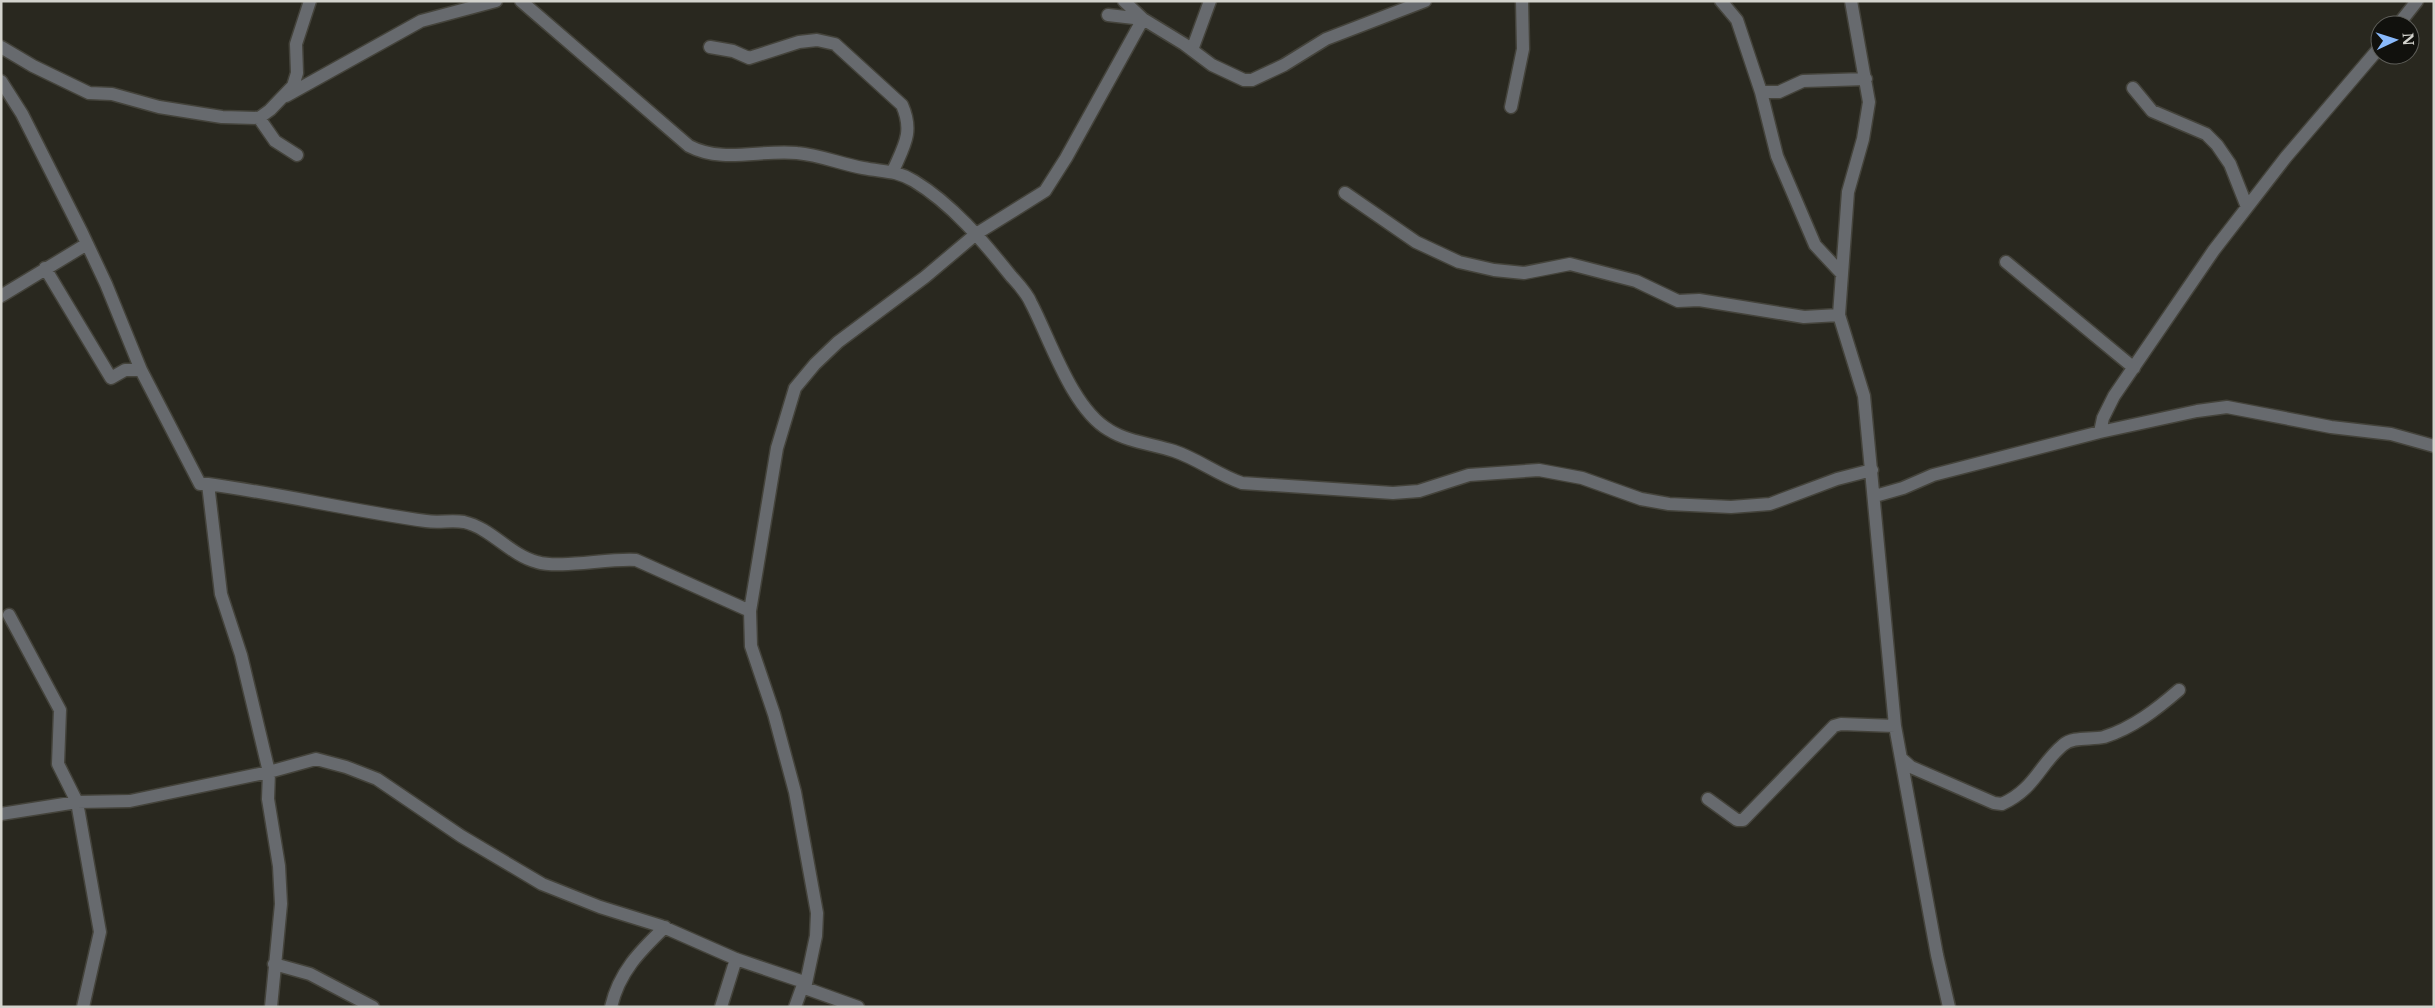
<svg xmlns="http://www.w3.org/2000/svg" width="2435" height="1008" font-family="'Libre Baskerville',serif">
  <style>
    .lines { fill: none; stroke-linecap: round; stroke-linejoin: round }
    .minor-casing { stroke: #44433b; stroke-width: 15 }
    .minor { stroke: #676a6e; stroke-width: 12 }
  </style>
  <rect width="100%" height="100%" fill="#29281f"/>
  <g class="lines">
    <defs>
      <path id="minor" d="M521,1L689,146C723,164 761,149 797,153C820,155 841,164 863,168C883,172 896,170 914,181C952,204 983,241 1011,276C1018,284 1027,293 1031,303C1050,339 1072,409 1109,430C1128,442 1153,444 1174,451C1198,459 1218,475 1242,483L1393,493L1419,491L1469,475L1539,470L1582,478L1641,499L1669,504L1731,507L1770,504L1837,479L1872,470
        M1124,1L1143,19L1184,44L1212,65L1244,80H1252L1284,65L1326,39L1425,1
        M1721,1L1737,20L1761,92L1777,156L1815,245L1842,274
        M1851,1L1869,102L1863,139L1848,192L1839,315L1864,396L1895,726L1937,955L1949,1007
        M2398,25L2417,1
        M1,47L33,66L89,93L112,94L159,107L222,117L259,118L270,110L293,86L297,73L296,44L310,1
        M710,47L733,51L749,58L799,42L817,40L835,44L902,105C914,132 904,146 893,171
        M1192,50L1210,1
        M1,81L22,114L82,233L106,284L141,370L200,484H208L221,594L241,655L269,772L316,759L346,767L377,779L461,836L542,884L600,907L661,926L736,959L804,982L805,988L858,1007
        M2133,88L2152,111L2206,134L2217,145L2230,164L2247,207
        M1761,92H1779L1803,81L1866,79
        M286,96L421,21L496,1
        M1511,107L1523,49L1522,1
        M259,118L275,141L297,155
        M1345,193L1416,242L1459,262L1494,270L1524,273L1570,264L1636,281L1678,301L1699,300L1804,317L1839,315
        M2006,262L2134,368
        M45,268L111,378L125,370H141
        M1,296L87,244
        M2100,432L2103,418L2114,396L2214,250L2286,157L2380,47
        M208,484C281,494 353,511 426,521C438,523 452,520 464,522C491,528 510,555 537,562C560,569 608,558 636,560L750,611
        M1875,496L1903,488L1933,475L2100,432L2197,411L2227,407L2331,427L2391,434L2434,446
        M9,615L60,710L58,764L77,802L100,932L83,1007
        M1902,759L1911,767L1994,803L2002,804C2035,789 2039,765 2063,745C2073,736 2091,740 2104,737C2133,728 2157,709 2179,690
        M1708,799L1737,820H1743L1834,726L1841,724L1895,726
        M1,814L77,802L130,801L269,772L268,799L279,866L281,904L271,1007
        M274,964L310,974L373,1007
        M805,988L816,936L817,913L795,792L774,714L751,646L750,611L777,448L795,388L815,364L838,342L925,277L976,234L1045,191L1066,158L1143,19L1108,15
        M611,1007C619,972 640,951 665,927
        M721,1007L736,959
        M795,1007L804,982"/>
    </defs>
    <use href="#minor" class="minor-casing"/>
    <use href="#minor" class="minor"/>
  </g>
  <rect width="2435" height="1008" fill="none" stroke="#d3d3cd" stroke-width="5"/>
  <g transform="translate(2395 40) rotate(86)"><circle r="24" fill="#11110d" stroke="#5f5f5a"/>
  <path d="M0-4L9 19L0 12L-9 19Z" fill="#8abafc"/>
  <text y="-8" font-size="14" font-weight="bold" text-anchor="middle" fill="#d3d3cd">N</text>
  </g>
</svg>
